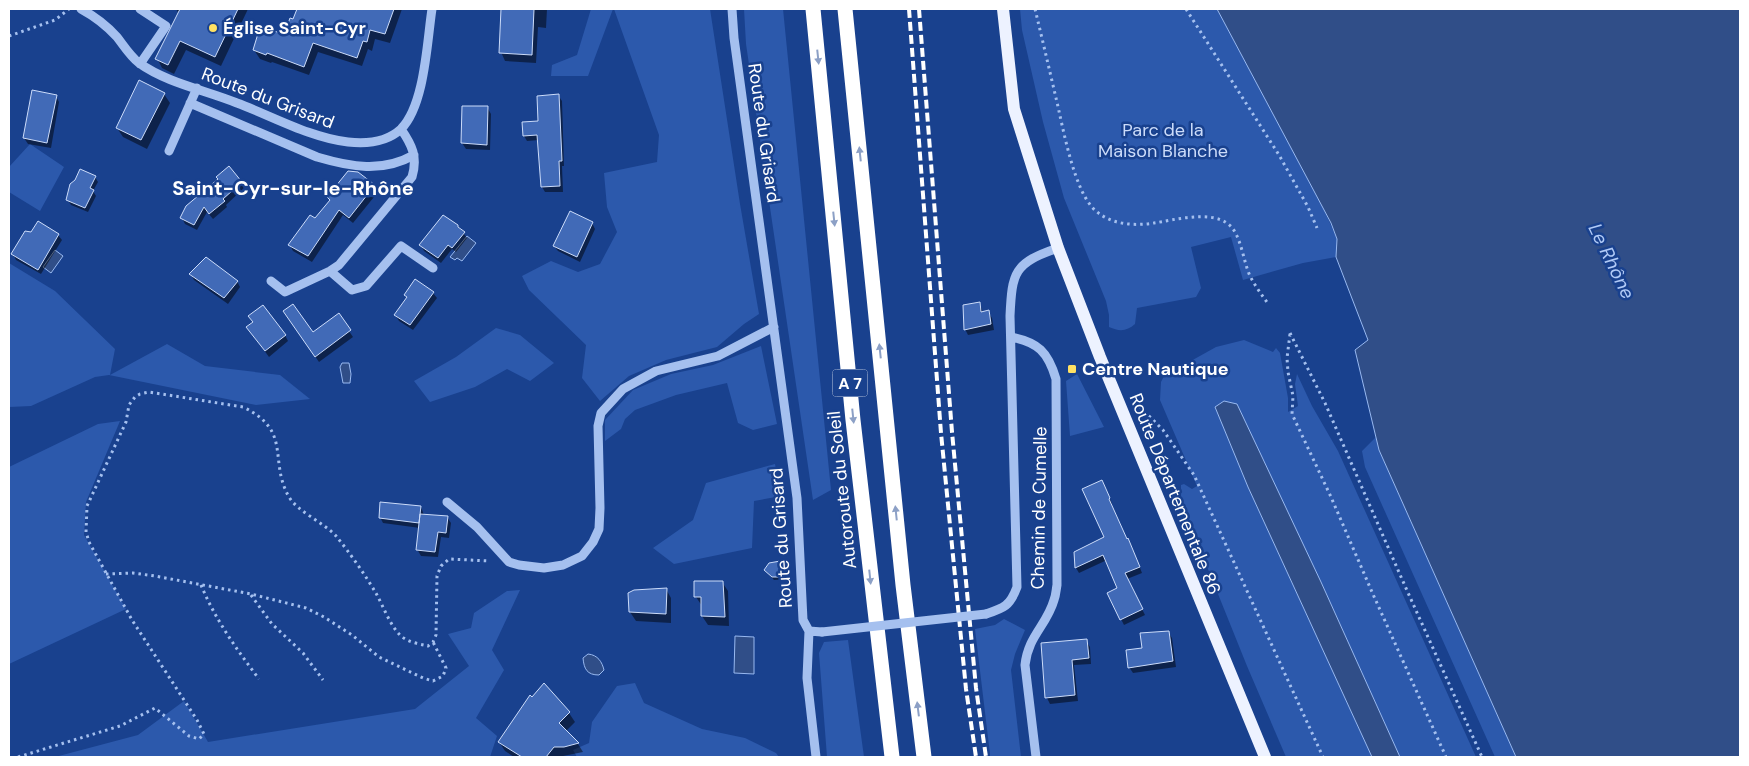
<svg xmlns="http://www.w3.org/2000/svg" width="1749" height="766" font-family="'DM Sans',sans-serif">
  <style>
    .green { fill: #2c59ac }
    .water { fill: #304e88; stroke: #98b9f1 }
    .shadow { fill: #0007 }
    .building { fill: #416ab7; stroke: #ccdcfa }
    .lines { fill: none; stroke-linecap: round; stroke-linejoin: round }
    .path { stroke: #a5c0ef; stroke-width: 3; stroke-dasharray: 2.5 4; stroke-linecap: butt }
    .minor { stroke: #a5c0ef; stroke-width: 9 }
    .major { stroke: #edf2ff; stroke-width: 12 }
    .highway { stroke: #fff; stroke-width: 15 }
    .rail { stroke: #fff; stroke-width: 4; stroke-dasharray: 9 4; stroke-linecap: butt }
    .minor-bridge { stroke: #a5c0ef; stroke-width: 9 }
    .oneway { fill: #8ca0c6 }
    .poi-dot { fill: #ffe163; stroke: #19418e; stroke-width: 2 }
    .labels { text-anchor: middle; stroke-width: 5; stroke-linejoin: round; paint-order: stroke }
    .shield { fill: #19418e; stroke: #bac6dd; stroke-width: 1 }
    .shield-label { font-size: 16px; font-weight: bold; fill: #fff }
    .poi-label { font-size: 18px; font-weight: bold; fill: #fff; stroke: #19418e; text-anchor: start }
    .street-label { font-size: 18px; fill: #fff; stroke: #19418e }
    .park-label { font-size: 18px; fill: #ccdcfa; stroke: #19418e }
    .water-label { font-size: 19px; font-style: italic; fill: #b1caf6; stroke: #19418e }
    .quarter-label { font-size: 20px; font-weight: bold; fill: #fff; stroke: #19418e }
  </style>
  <rect width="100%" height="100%" fill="#19418e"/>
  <path class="green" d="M591,9H613L588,76H551L552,65L577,55Z
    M614,9H710L740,204L759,314L744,324L717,347L666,360L629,376L600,401L582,378L586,345L529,290L522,276L551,261L578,272L600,264L617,232L607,207L604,173L657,162L659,135Z
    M744,9H783L831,490L813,500L746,44Z
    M1020,9H1217L1322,205L1337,239L1336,257L1303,263L1243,280L1231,237L1191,247L1201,288L1196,297L1137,308L1135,324C1127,331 1120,332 1109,327V315L1106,301L1064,198L1043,122L1022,30Z
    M30,144L64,167L40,211L9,192V167Z
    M9,263L55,291L115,349L110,375L167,344L205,366L280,375L310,399L256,405L109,375L95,377L31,406L9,407Z
    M496,328L520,335L554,363L530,381L507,369L475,387L430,402L414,381L456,357Z
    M1244,340L1273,352L1276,348L1280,353L1288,398V412L1298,406L1295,384L1297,374L1312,406L1338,451L1476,757H1400L1321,582L1248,487L1372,757H1286L1247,666L1181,502V485L1184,484L1192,489L1197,486L1160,400L1161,382L1164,376L1216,347Z
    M761,346L777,424L753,430L738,423L727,383L676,395L635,410L625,419L621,429L605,441V420L633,390L671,374L713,365Z
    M1077,374L1104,427L1070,436L1066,381Z
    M120,421L86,502L84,535L126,609L9,664V467L98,424Z
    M1376,437L1379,450L1516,757H1495L1365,467L1362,451Z
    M775,464L781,496L754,501L752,548L674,564L653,548L693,520L706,483Z
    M520,590L492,650L504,670L476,718L497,736L490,757H55L138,735L184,701L208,742L415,709L469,666L448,634L471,628L474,613L507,591Z
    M1004,619L1025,630L1015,654L1011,670L1021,757H990V754L975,629L995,625Z
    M848,640L864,757H827L819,653L824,642Z
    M635,683L644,703L702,729L745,738L776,753L779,757H577L573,750L589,743L592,722L617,686Z"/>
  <path class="water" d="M1217,9H1740V757H1516L1379,450L1355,350L1368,340L1336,257L1337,239L1331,223Z
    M467,236L476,243L462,261L457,258L455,260L450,257Z
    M55,250L63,256L51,273L43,267Z
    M342,363H349L351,374L350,383H343L340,367Z
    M1224,401L1237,404L1321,582L1400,757H1372L1248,487L1215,407Z
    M735,636L754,637V674L734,673Z
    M588,654C598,655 602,662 604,670L599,675C587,675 584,669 583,658Z"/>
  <path class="shadow" d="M176,9H248L221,66L186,50L174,74L162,68L157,58L179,14Z
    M298,9H402L390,43L375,39L372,51L368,49L362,66L318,52L309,75L272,62L271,63L260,59L254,50L285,35L294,21Z
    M502,9H547L546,28L538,27L536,63L505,61L501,52Z
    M164,94L170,103L147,149L123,137L117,128Z
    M558,95L562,101L564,166H562L563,192H545L542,187L539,140L527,141L524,136L539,122Z
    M56,96L59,102L51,148L28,144L24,138Z
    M487,107L491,114L490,150L466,149L462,143Z
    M229,167L244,188L226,205L227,207L213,219L207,212L197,230L185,224L182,218Z
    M95,177L98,182L93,191L96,196L88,212L71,205L68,200Z
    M374,186L378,192L353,223L343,215L312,262L293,251L290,245L316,220L331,201Z
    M592,223L595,229L580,262L558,251L554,246Z
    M458,226L467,238L456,252L452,249L441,263L424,251L421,245Z
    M58,235L62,240L41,274L16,260L13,254Z
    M191,274L237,281L240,287L228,304L194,280Z
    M433,293L437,298L413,330L399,321L396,316L408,298L406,295Z
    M980,304L983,313L988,312L992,318L994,330L968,335L965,329Z
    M338,315L353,337L319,362L288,317L313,334Z
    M248,328L285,335L288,341L269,357Z
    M1105,487L1112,504L1111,505L1127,540L1128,539L1131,545L1142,573L1127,579L1145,615L1124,625L1121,619L1119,588L1107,560L1079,573L1076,568L1075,553L1106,537Z
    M421,507L424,515L447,517L451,523L449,538L441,537L438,557L421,556L417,549L420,528L383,523L380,517Z
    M785,562L788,579L774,580L765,570Z
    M722,582L728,591L729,626L708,625L702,616V606L696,597Z
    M666,589L671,598V623L636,621L630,612Z
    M1168,632L1172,638L1176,667L1133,673L1129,667L1143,649Z
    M1086,641L1090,647L1091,664L1074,665L1078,701L1050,704L1047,698L1042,645Z
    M532,698L569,713L575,722L566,731L578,744L583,752L558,757H514L505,751L499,742Z"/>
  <path class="building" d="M180,9H238L215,57L180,41L168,65L155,59Z
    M297,9H394L385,34L370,30L367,42L363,41L357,58L313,43L304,67L267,53L266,55L253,50L260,27L284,34L290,18L293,19Z
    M501,9H534L532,55L499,53Z
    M139,80L165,93L141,140L116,128Z
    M32,90L57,95L47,143L23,138Z
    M559,94L562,161H559L560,186L541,187L537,135L523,136L522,122L538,121L537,96Z
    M462,106H488L487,145L461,143Z
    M229,166L242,182L223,199L225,201L209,214L204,207L194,225L180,218L186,206L218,179L216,177Z
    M80,169L96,176L90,188L94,190L85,208L66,200L70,184L75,180Z
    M348,171L358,172L375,185L349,218L339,210L308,256L288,245L310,215L315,218L330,200L327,197Z
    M570,211L593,222L577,257L553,246Z
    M443,215L458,225V227L465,232L452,248L448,245L438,258L419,245Z
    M38,221L59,234L38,270L11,254L25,231L31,232Z
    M206,257L238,281L224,298L189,274Z
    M415,279L434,292L410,325L394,315L407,297L404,295Z
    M980,302L981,312L989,310L991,324L964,330L963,305Z
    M293,304L313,332L339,313L351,330L315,357L283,311Z
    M263,305L286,335L265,351L246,327L253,322L248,316Z
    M1102,480L1110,498L1109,499L1127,539L1128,538L1140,567L1125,573L1143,609L1120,620L1107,593L1117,588L1103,555L1075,568L1074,552L1104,537L1082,489Z
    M380,502L421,506L419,523L379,518Z
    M420,514L448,516L446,533L438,532L435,552L416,550Z
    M786,560L787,577H772L764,570L769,563Z
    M694,581H723L725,617L701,616V597H694Z
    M667,588L666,614L629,612L628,593L634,590Z
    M1169,631L1173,661L1128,668L1126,650L1142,648L1140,633Z
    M1087,639L1089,658L1072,660L1075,695L1045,698L1041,643Z
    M544,683L570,712L559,723L579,743L564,747H554L546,757H522L498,742L530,695L532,697Z"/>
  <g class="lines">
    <path class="path" d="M1035,9C1042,38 1049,68 1056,98C1063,127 1074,193 1096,211C1112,225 1134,226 1154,223C1174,220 1211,210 1228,224C1241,233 1243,261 1250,276C1255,286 1262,295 1269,305
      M1186,9L1279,155L1308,207L1317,228
      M9,36L55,20L69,9
      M1290,333L1325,403L1405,586L1482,757
      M1290,334L1287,358L1288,372L1293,396L1292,414L1331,497L1372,592L1446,757
      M1135,402L1163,430L1194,475L1323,757
      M106,574L133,573L155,576L251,594L306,608L324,617L352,635L379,657L423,678L433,681L443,676L446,668L433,642
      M201,585C215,619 237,650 259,679
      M251,595L272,624L303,653L323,680
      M18,757L120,726L155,708L189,736L199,739L204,734L197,720L132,620L89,542L86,532L87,506L126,422L129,405L135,397L140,394L149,392L243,407C293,431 268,460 289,497C298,512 323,522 336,536C350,553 366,576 377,595C384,608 390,625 400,635C407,642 419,644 428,646L433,642L436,635L437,576L441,566L449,559L490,561"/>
    <path class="minor" d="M81,9C94,16 107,26 117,37C124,46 130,56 139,63C167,83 205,90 237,103C272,116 311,138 348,142C366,144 387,142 401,129C425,105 427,41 432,9
      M140,9L166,26L140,64
      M732,9L734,38L797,498L803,620L809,631L822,632
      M190,103L317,157C351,167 382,173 414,155
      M169,151L197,88
      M330,271L352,290L366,286L401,246L433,268
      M271,281L285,292L330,271L339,265L412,177C418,157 412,145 401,129
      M1011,337C1038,342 1048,352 1056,379L1057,585C1056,590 1056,595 1054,600C1047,625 1028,636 1025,665L1036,757
      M447,502L477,527L509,562L519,565L544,568L563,565L582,556L593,542L599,529L600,508L598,426L601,413L623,389L656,371L718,356L774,327
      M986,614C1004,608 1010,606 1017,587L1010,316C1012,272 1014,263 1058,248
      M809,631L807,678L816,757"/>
    <path class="major" d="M1003,9L1014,109L1058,248L1100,357L1265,757"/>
    <path class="highway" d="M813,9L853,420L892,757
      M845,9L903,585L924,757"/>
    <path class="rail" d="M909,9L941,433L966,689L976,757
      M919,9L952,432L976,688L986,757"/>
    <path class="minor-bridge" d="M822,632L986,614"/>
  </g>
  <defs><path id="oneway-solid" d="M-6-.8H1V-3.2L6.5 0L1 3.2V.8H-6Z" transform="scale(1.25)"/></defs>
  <g class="oneway">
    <use href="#oneway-solid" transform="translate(818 57) rotate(84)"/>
    <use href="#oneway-solid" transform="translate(860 154) rotate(-96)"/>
    <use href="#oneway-solid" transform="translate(834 219) rotate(84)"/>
    <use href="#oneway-solid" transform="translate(880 351) rotate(-96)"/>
    <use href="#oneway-solid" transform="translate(853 416) rotate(84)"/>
    <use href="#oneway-solid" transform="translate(896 513) rotate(-96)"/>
    <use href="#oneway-solid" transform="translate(870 577) rotate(84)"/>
    <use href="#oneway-solid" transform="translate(918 709) rotate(-97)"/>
  </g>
  <g class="poi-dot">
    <circle cx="213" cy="28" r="5"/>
    <rect x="1067" y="364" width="10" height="10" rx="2.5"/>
  </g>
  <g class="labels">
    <rect class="shield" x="832.5" y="369.5" width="35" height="27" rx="4"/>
    <g class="shield-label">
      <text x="850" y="389">A 7</text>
    </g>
    <g class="poi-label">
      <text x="223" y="34">Église Saint-Cyr</text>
      <text x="1082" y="375">Centre Nautique</text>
    </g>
    <g class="street-label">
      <text transform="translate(268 98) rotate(21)" y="6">Route du Grisard</text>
      <text transform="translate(764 133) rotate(82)" y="6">Route du Grisard</text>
      <text transform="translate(842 490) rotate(-96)" y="6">Autoroute du Soleil</text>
      <text transform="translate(1175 494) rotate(68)" y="6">Route Départementale 86</text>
      <text transform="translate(1039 508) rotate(-89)" y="6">Chemin de Cumelle</text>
      <text transform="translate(781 538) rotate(-94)" y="6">Route du Grisard</text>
    </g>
    <g class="park-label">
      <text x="1163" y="136">Parc de la<tspan x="1163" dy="21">Maison Blanche</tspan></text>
    </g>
    <g class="water-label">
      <text transform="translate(1612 261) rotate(64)" y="7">Le Rhône</text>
    </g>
    <g class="quarter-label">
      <text x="293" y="195">Saint-Cyr-sur-le-Rhône</text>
    </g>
  </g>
  <rect width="1749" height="766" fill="none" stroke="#ffffff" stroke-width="20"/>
</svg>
